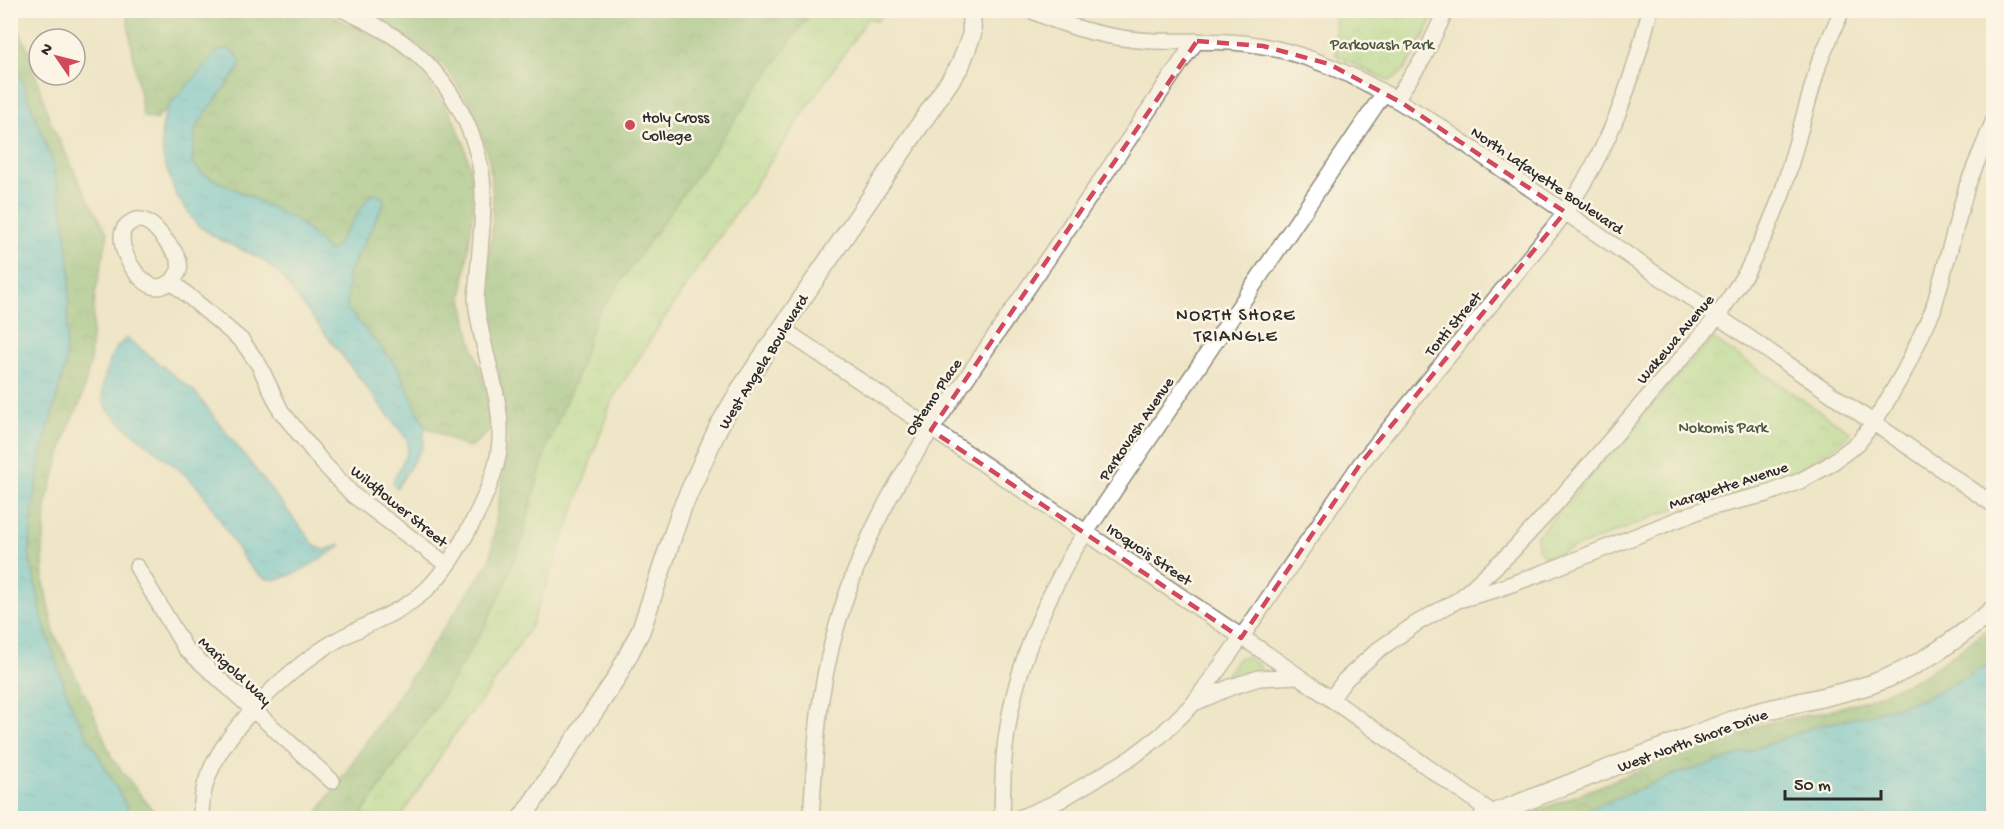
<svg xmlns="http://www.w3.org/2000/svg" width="2004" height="829" font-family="'Gochi Hand',sans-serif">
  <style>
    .grass { fill: url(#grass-tufts); stroke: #69825a; stroke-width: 1.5 }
    .forest { fill: url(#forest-crowns); stroke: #587250; stroke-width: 1.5 }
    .park { fill: url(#park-crowns); stroke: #69825a; stroke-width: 1.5 }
    .water { fill: url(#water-ripples); stroke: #427680; stroke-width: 1.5 }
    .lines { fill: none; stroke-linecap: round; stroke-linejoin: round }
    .minor-casing { stroke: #8d8879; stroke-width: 18 }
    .tertiary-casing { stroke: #8d8879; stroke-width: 21 }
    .minor { stroke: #fff; stroke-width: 15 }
    .tertiary { stroke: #fff; stroke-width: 18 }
    .marked { fill: none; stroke: #d1495b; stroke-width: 4.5; stroke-dasharray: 12 8; stroke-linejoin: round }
    .poi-dot { fill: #d1495b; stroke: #fcf5e5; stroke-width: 2 }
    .labels { text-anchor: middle; stroke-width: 5; stroke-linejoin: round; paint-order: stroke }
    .park-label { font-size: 16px; fill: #4a5742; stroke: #fcf5e5 }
    .poi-label { font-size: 16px; fill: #2b2b2b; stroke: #fcf5e5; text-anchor: start }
    .street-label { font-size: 16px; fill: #2b2b2b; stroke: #fcf5e5 }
    .neighbourhood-label { font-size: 18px; letter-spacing: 1.5px; fill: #2b2b2b; stroke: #fcf5e5 }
  </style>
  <defs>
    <pattern id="grass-tufts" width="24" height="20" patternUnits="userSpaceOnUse" patternTransform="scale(1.5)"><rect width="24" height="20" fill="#a7da89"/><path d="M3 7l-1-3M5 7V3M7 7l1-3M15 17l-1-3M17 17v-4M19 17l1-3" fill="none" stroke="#90bb76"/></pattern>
    <pattern id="forest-crowns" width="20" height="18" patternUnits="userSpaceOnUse" patternTransform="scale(1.5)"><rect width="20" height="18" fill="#85ba75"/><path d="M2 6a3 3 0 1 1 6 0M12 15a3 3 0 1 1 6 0" fill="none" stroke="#6d9760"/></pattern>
    <pattern id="park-crowns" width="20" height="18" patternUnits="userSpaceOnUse" patternTransform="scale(1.5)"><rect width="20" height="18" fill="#a7da89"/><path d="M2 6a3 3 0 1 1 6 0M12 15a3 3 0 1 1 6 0" fill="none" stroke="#90bb76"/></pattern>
    <pattern id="water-ripples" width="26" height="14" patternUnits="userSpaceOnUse" patternTransform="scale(1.5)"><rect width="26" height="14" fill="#58c2d4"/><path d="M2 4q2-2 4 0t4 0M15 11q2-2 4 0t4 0" fill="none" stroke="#499eac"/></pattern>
  </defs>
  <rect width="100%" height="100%" fill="#fcf5e5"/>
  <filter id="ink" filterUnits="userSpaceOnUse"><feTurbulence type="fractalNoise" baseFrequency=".0167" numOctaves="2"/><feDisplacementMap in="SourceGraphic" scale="12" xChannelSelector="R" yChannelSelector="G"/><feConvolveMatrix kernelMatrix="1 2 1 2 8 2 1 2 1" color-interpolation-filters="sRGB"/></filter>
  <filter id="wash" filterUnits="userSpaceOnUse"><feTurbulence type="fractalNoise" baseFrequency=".008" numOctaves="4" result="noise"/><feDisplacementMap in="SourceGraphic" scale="24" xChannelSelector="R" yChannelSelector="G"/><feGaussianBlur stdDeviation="1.35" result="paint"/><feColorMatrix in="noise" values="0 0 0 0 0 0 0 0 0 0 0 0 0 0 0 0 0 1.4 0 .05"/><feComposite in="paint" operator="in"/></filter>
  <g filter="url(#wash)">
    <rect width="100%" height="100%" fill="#efe5c7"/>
    <path class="grass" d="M1247,657L1260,666V670L1224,679L1238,658Z"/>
    <path class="forest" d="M126,10L322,11L391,45L422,73L450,112L464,143L472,177L473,213L462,298L471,340L485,386L492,429L472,446L466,447L425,427L397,366L347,309L348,274L384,203L333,250L329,252L299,221L203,174L192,163L196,126L240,67L219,51L156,120L143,117Z
      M366,11H832L578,373L546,449L522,539L502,591L484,628L439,702L359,818H314L490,561L508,441L501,384L486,315L487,262L492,235L493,196L489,160L478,122L464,95L445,67L404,36Z
      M10,12L27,47L50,121L84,191L108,234L95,295L90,363L81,401L70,423L47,500L43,551L44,583L54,633L89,702L113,760L159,818H133L72,708L44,626L29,554L33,506L41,456L65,366L70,273L64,215L52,161L21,79L11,58Z
      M1993,624V660L1971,675L1925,698L1871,714L1811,728L1725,760L1677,774L1568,818H1520L1737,731L1776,721L1819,713L1870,699L1921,677L1963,648Z"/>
    <path class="park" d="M812,11H885L877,21L868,18L661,323L612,400L565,535L531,626L487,693L454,735L400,818H359L439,702L484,628L502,591L522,539L546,449L578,373L595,318Z
      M1335,11V10L1436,11C1427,29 1409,77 1387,81L1336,55Z
      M1713,339L1850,432L1849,435C1821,459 1787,478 1752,489C1727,497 1701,499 1676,508C1632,525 1593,543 1547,557C1538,552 1535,547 1537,536L1690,362Z"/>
    <path class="water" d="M227,49C236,53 241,57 240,67L196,126L192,163L203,174L299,221L329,252L333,250L370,196L375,193L383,198L384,203L348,274L347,309L397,366L425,427L423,446L397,488L392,483L407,453L408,441L279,274L260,258L217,238L197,225L176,195L163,158L161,135L166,109L219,50Z
      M11,58L21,79L52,161L64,215L70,273L65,366L41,456L33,506L29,554L44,626L72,708L133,818H11Z
      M127,338L195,392L315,546L325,550L340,544V547C324,556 286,584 268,579C259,577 252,569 246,562C230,538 210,499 190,479C172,460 112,423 104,403C101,394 103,381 106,372C109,358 116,346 127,338Z
      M1993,660V818H1568L1677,774L1725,760L1811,728L1871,714L1925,698L1971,675Z"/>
  </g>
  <g filter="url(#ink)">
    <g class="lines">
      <defs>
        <path id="minor" d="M1030,10C1069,28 1111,39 1153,41C1190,42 1227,39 1263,46C1327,58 1382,90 1436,124L1994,505
          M1396,99L1424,57L1446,10
          M172,282C168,283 162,287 159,287C138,288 112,241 126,226C143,210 157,229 166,241C172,249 182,259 179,270C178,274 174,278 172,282L242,341L259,365L281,411L322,462L353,495L446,564
          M781,328L1267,654L1494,814
          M137,567L185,648L332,781
          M1463,596L1511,552L1551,509L1718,316L1747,271L1766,233L1782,194L1819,63L1842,10
          M1331,699L1345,680L1378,650L1417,623L1458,600L1498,589L1545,572L1704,509L1767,494L1800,481L1829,465L1859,442L1883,408L1905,370L1933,310L1967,186L1994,120
          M1194,703L1231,687L1259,678L1298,676
          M201,818C201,803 203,788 209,774C229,724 293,665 339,639C368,623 401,613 426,590C455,563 493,490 499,451C506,400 480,350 476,300C478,263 484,226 483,189C480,130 443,67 393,36C378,26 360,18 344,10
          M811,818C814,779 815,739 821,699C835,607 870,522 921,445L1188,52L1197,41
          M1002,818C1003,792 1002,766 1006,740C1014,671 1041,610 1074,550L1384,93
          M1019,818L1055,803L1131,758L1160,736L1194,703L1241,638L1361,463L1554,227C1605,159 1630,92 1650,10"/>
        <path id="tertiary" d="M522,818L616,679L641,630L682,508L718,428L740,390L960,66L972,34L971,10
          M1482,818L1741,717C1784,704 1829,698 1872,684C1918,668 1956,640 1994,609"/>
      </defs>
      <use href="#minor" class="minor-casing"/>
      <use href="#tertiary" class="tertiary-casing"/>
      <use href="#minor" class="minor"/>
      <use href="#tertiary" class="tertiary"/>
    </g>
  </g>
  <path d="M0 0H2004V829H0ZM1197,41L1263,46L1329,64L1402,103L1565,212L1361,463L1241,638L931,430Z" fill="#efe5c7" fill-opacity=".55" fill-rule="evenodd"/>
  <path class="marked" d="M1197,41L1263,46L1329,64L1402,103L1565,212L1361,463L1241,638L931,430Z"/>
  <circle class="poi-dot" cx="630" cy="125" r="6"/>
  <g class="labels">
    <g class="park-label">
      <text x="1382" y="49">Parkovash Park</text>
      <text x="1723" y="432">Nokomis Park</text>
    </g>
    <g class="poi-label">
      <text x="642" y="122">Holy Cross<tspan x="642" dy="18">College</tspan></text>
    </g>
    <g class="street-label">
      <text transform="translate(1548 179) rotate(34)" y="6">North Lafayette Boulevard</text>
      <text transform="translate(1452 323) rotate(-50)" y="6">Tonti Street</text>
      <text transform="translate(1674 338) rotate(-50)" y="6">Wakewa Avenue</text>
      <text transform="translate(762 361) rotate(-58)" y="6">West Angela Boulevard</text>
      <text transform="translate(932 396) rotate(-56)" y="6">Ostemo Place</text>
      <text transform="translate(1135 428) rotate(-56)" y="6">Parkovash Avenue</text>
      <text transform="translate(1728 484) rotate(-18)" y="6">Marquette Avenue</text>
      <text transform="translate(400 505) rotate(39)" y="6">Wildflower Street</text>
      <text transform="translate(1150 553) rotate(34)" y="6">Iroquois Street</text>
      <text transform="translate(236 670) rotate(43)" y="6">Marigold Way</text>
      <text transform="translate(1692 739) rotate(-20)" y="6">West North Shore Drive</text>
    </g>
    <g class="neighbourhood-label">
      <text x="1236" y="320">NORTH SHORE<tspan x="1236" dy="21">TRIANGLE</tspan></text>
    </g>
  </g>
  <rect width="2004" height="829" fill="none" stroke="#fcf5e5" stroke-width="36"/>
  <g transform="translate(57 57) rotate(305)"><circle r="28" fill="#fcf5e5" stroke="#a8a49b" stroke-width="1.5"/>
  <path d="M0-4.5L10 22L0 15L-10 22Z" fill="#d1495b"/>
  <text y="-9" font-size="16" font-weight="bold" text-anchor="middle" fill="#2b2b2b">N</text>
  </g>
  <path d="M1785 790v9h96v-9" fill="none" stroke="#2b2b2b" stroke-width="3"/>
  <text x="1794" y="790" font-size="18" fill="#2b2b2b" stroke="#fcf5e5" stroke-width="4.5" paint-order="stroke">50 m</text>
</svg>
